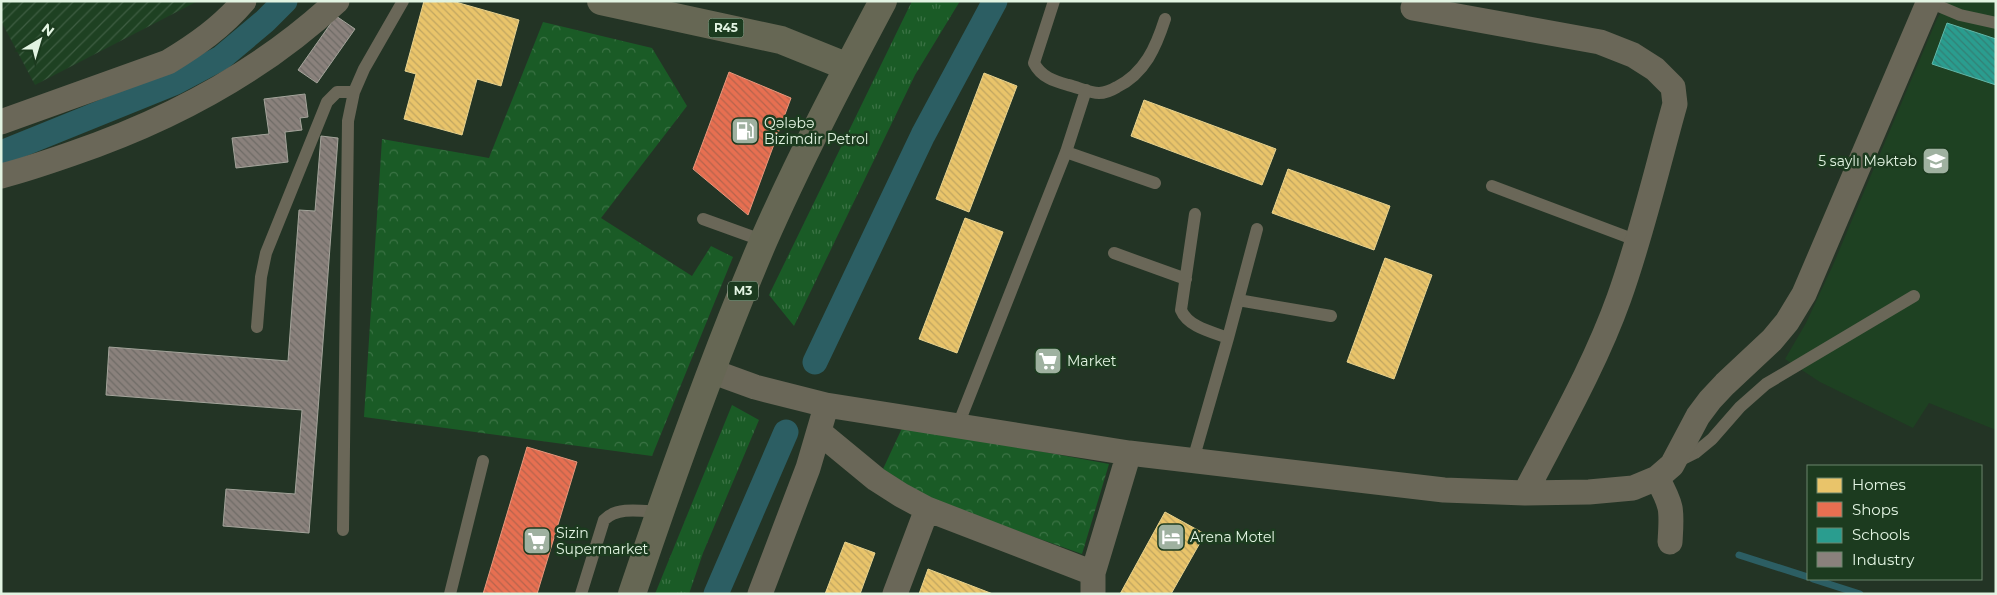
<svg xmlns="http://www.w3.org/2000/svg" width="1997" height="595" font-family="Montserrat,sans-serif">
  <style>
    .built { fill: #1e4122 }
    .industrial { fill: url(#industrial-furrows) }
    .grass { fill: url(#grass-tufts) }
    .park { fill: url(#park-crowns) }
    .homes { fill: url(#homes-back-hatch); stroke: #e7d28e }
    .shops { fill: url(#shops-back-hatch); stroke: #e6977c }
    .schools { fill: url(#schools-back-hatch); stroke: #61b7a8 }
    .industry { fill: url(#industry-back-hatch); stroke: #a4a49b }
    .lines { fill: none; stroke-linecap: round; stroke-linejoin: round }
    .stream { stroke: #2c5e63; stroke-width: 7 }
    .canal { stroke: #2c5e63; stroke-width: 25 }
    .service { stroke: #6a6758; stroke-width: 12 }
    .minor { stroke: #6a6758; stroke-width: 25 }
    .primary { stroke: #666754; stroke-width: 28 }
    .labels { text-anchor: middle; stroke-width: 5; stroke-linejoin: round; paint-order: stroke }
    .shield { fill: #1c3b1f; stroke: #a7bca8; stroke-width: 1 }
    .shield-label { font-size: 12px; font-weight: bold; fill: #e2f4e2 }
    .poi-label { font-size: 14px; fill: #e2f4e2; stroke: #1c3b1f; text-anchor: start }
  </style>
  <defs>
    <pattern id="industrial-furrows" width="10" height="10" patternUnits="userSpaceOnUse" patternTransform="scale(1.25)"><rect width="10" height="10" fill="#1e4122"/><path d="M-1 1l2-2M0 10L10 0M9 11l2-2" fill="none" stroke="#3e5d42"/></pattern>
    <pattern id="grass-tufts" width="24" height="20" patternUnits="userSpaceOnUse" patternTransform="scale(1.25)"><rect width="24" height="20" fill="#1a5b26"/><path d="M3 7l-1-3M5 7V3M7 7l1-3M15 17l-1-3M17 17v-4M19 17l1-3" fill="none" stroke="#3b7345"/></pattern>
    <pattern id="park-crowns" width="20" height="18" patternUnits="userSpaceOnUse" patternTransform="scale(1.25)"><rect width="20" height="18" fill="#1a5b26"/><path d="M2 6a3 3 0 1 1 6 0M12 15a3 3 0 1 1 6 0" fill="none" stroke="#3b7345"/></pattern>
    <pattern id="homes-back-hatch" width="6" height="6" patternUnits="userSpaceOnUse" patternTransform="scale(1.25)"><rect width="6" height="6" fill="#e9c46a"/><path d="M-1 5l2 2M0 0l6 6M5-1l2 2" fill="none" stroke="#c0a560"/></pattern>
    <pattern id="shops-back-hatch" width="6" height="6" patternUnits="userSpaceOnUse" patternTransform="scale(1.25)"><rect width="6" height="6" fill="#e76f51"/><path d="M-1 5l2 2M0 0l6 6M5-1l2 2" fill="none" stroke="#b6644d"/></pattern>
    <pattern id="schools-back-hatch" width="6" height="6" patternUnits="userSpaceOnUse" patternTransform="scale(1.25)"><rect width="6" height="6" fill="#2a9d8f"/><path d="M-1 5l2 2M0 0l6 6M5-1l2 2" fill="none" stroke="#338075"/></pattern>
    <pattern id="industry-back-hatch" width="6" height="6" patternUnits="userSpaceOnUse" patternTransform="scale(1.25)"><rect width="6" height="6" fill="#8a817c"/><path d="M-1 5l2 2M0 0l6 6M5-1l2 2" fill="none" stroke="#6e6b66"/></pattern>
  </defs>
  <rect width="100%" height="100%" fill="#233425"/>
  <path class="built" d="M1948,1H1996V430L1929,403L1913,428L1820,382L1785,359L1806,323L1833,265L1937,19Z"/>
  <path class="industrial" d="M1,1H198L35,85L1,21Z"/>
  <path class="grass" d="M912,1H960L915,75L794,326L769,295Z
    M732,405L759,420L703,553L689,594H655Z"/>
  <path class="park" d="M543,22L652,48L687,106L601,218L692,276L711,246L733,257L652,456L364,417L382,139L489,158Z
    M903,426L1109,464L1082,554L931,500L883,469Z"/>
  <path class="homes" d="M424,1H452L519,20L501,86L477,79L462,135L404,119L416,74L405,71Z
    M984,73L1017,86L969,212L936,199Z
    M1144,100L1276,149L1262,185L1131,136Z
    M1288,169L1390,206L1374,250L1272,213Z
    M965,218L1003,232L957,353L919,339Z
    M1385,258L1432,275L1394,379L1347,362Z
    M1165,512L1205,534L1171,594H1120Z
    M845,542L875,553L860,594H825Z
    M928,569L993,594H919Z"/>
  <path class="shops" d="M729,72L791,98L748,215L693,169Z
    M527,447L577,462L537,594H483Z"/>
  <path class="schools" d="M1947,23L1996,39V85L1932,64Z"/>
  <path class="industry" d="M336,16L355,29L317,83L298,70Z
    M305,94L308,117L300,118L302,130L285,132L288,162L236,168L232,138L269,134L264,99Z
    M321,136L338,138L309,533L223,526L226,489L295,494L302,410L106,395L109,347L288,361L299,210L315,211Z"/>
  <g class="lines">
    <path class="stream" d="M1739,555L1808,577
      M1813,579L1860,594"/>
    <path class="canal" d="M1,153L174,83L221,58L265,21L285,1
      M815,362L923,135L995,1
      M716,594L786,432"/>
    <path class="service" d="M1054,1L1034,63C1041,77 1054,81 1068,85C1078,87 1089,93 1099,93C1105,93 1112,90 1117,87C1145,73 1156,47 1165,19
      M1929,2L1960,15L1996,23
      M1066,152L1155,183
      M1492,186L1638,241
      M1195,214L1181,310C1188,327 1212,332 1228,338
      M703,219L764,241
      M1114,253L1186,279
      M1238,300L1331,316
      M257,327L261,277L266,253L327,102L337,92H354
      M958,425L1066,152L1086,90
      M1193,460L1228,338L1257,229
      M1677,462L1695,453L1712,439L1740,407L1766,384L1914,296
      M343,530L348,121L354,92L364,69L403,1
      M450,594L483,461
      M581,594L604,520C617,506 642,511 660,512"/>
    <path class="minor" d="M1413,8L1600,42L1633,55L1655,69L1673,87L1675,104C1657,168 1642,234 1619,298C1595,365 1558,429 1525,493
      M1,122L168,62C196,45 222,27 244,1
      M1,176C25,170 48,162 71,154C168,121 261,72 337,1
      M711,371L755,387L826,405L1129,453L1444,490L1525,493L1589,492L1633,488L1657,478L1672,465L1698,416L1710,400L1725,384L1772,340L1787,322L1804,294L1929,1
      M819,432L876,479L901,495L927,509L1093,573
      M1657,478C1673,507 1672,510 1670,542
      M760,594L808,468L823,417
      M895,594L927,509
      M1093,594V573L1129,453"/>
    <path class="primary" d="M601,1L781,40L848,67
      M632,594C672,475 714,357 763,242C799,160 841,80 883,1"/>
  </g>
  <defs>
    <symbol id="fuel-square" viewBox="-11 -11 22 22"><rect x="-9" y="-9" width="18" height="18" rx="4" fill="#9fb1a0" stroke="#1c3b1f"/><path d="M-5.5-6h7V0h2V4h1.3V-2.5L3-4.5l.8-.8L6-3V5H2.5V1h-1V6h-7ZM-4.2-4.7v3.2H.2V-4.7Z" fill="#fff"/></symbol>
    <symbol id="school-square" viewBox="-11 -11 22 22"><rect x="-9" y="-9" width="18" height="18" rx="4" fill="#9fb1a0" stroke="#1c3b1f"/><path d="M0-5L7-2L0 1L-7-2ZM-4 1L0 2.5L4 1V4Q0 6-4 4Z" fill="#fff"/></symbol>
    <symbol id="supermarket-square" viewBox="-11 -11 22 22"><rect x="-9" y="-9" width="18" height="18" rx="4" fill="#9fb1a0" stroke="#1c3b1f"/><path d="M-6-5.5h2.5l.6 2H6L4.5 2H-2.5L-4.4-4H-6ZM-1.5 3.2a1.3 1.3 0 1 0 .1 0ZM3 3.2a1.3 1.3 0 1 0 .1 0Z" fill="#fff"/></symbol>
    <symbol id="hotel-square" viewBox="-11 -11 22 22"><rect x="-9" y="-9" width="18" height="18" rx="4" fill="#9fb1a0" stroke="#1c3b1f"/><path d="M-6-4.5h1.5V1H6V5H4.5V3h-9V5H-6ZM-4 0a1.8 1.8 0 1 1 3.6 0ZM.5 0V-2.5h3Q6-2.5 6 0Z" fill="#fff"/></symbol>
  </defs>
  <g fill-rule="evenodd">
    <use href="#fuel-square" x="729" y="115" width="32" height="32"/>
    <use href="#school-square" x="1920" y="145" width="32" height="32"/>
    <use href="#supermarket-square" x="1032" y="345" width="32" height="32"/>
    <use href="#hotel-square" x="1155" y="521" width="32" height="32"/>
    <use href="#supermarket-square" x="521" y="525" width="32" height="32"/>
  </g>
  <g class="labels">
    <g class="shield">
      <rect x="708.5" y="18.5" width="35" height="19" rx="4"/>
      <rect x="728" y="281.5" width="30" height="19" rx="4"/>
    </g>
    <g class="shield-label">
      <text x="726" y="32">R45</text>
      <text x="743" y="295">M3</text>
    </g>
    <g class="poi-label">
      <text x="764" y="128">Qələbə<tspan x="764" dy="16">Bizimdir Petrol</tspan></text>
      <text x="1917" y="166" text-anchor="end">5 saylı Məktəb</text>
      <text x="1067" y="366">Market</text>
      <text x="556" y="538">Sizin<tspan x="556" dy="16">Supermarket</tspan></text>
      <text x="1190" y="542">Arena Motel</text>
    </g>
  </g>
  <rect width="1997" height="595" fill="none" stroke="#e2f4e2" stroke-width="5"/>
  <rect x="1807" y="465" width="175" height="115" fill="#1c3b1f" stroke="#6b856d"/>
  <rect x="1817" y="478" width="25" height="15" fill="#e9c46a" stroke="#6b856d"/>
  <text x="1852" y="490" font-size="15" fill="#e2f4e2">Homes</text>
  <rect x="1817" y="502" width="25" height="15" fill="#e76f51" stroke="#6b856d"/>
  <text x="1852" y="515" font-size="15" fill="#e2f4e2">Shops</text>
  <rect x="1817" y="528" width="25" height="15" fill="#2a9d8f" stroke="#6b856d"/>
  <text x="1852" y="540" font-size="15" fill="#e2f4e2">Schools</text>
  <rect x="1817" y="552" width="25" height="15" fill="#8a817c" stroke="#6b856d"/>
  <text x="1852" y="565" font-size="15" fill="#e2f4e2">Industry</text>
  <g transform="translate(40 40) rotate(38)" stroke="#1c3b1f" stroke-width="4" paint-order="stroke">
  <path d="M0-4L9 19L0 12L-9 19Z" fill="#e2f4e2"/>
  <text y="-8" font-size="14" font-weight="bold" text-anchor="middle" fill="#e2f4e2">N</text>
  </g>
</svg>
